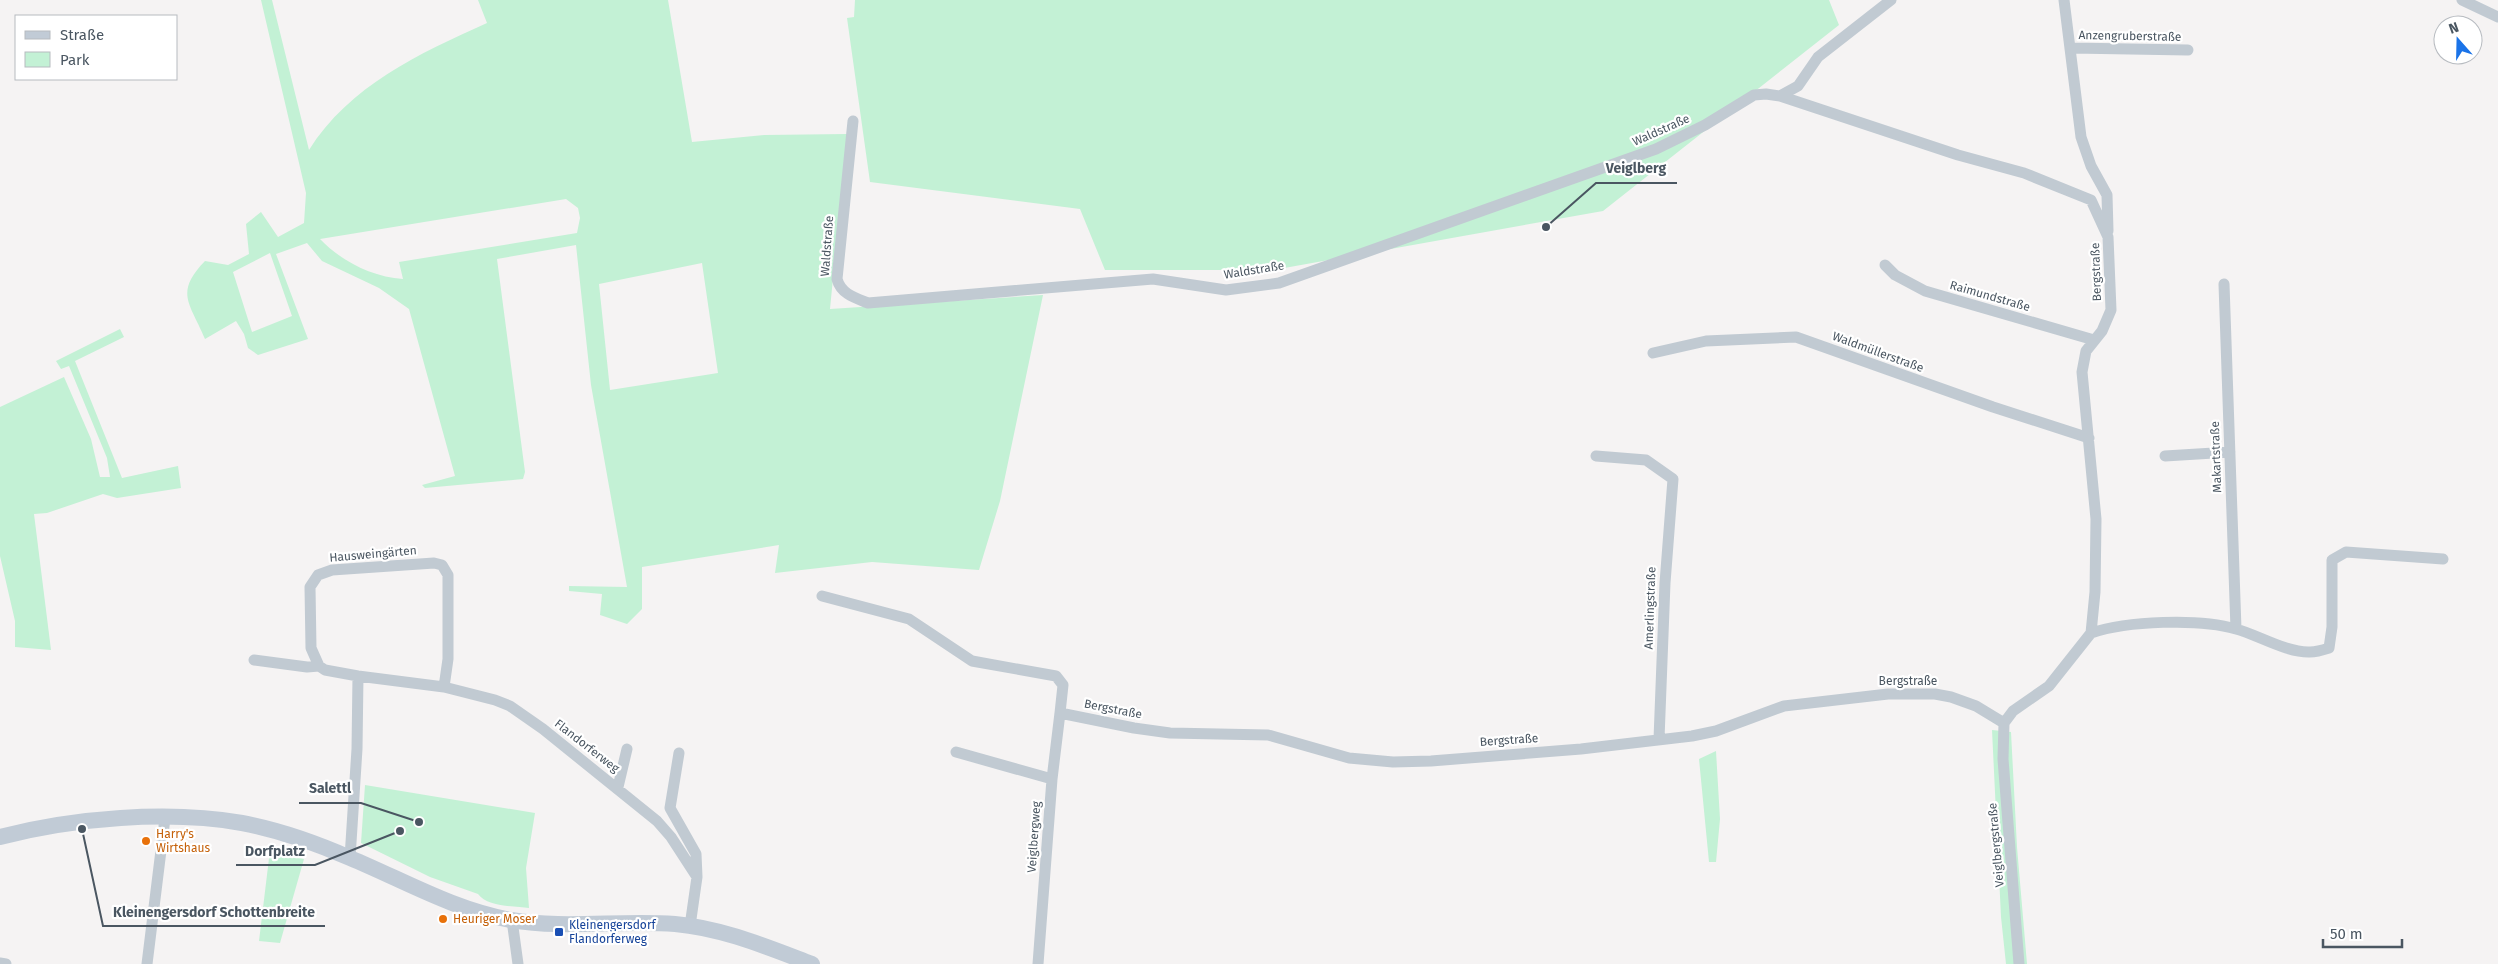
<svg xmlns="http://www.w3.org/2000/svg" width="2498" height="964" font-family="'Fira Sans',sans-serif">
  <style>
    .green { fill: #c3f1d5; fill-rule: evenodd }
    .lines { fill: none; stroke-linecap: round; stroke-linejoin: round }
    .street { stroke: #c1cad2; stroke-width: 11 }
    .secondary { stroke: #c1cbd6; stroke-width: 16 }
    .food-dot { fill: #e8710a; stroke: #fff; stroke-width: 2 }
    .transit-dot { fill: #1a4fb4; stroke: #fff; stroke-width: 2 }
    .labels { text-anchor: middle; stroke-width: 4.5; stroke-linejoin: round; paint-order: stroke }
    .street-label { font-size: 12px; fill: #4a5661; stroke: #fff }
    .food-label { font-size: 12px; fill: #c56008; stroke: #fff; text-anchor: start }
    .transit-label { font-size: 12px; fill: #164399; stroke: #fff; text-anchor: start }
    .leader { fill: none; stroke: #4a5661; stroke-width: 2 }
    .callout-dot { fill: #4a5661; stroke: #fff; stroke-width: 2 }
    .callout-label { font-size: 14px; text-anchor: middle; font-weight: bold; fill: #4a5661; stroke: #fff; stroke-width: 4.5; stroke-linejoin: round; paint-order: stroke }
  </style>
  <rect width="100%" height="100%" fill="#f5f3f3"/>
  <path class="green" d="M261,0H272L309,150C349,86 420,53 487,23L478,0H668L692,142L764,135L847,134L830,309L1043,295L1000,501L979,570L872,562L775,573L779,545L642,567V609L627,624L600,615L602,594L569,591V586L627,587L591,385L576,245L497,259L525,472L523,479L425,488L422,485L455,476L409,309L379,288L322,261L307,243L276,254L308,339L258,355L248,348L244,334L236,321L205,339C190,303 174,293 205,261L228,265L249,254L246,224L261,212L278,237L304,223L306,193ZM566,199L578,208L580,218L577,233L399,262L403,279C372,277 341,261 320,239ZM270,253L292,316L252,332L233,272ZM702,263L718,373L610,390L599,284Z
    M855,0H1829L1839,25L1603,211L1273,270H1105L1080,209L870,182L847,18L854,17Z
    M120,329L124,337L75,361L122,478L178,466L181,488L117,498L103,494L47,513L34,514L51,650L15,647V621L0,556V407L64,377L91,439L100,477H110L107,458L69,366L61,369L56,361Z
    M1992,730L2011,732L2017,847L2027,964H2006L2001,917Z
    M1716,751L1720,819L1716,862H1709L1699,759Z
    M365,785L535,813L526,868L529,908C515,906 487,907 478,894L430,877L361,843Z
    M270,850L304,859L280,943L259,941Z"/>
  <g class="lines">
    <path class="street" d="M2064,0L2081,137L2091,166L2107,195L2108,231
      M2462,0L2498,17
      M2072,48L2188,50
      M1780,96L1798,86L1818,57L1891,0
      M853,121L837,279C841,294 855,298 868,303L1153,279L1226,290L1279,283L1656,149L1705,125L1754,95L1766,94L1780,96L1958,155L2024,173L2091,200L2108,237L2111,310L2102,331L2086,351L2082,372L2096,519L2095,592L2091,633L2049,686L2013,711L2004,723
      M1885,265L1895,275L1925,291L2094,340
      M2224,284L2236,629
      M1653,353L1706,341L1796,337L1993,407L2089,438
      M1596,456L1646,460L1673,479L1665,583L1659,739
      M2165,456L2230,452
      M822,596L909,619L972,661L1056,676L1063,685L1060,713L1134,728L1170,733L1268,735L1349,758L1393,762L1431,761L1581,749L1692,736L1716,731L1784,706L1888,694H1935L1951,697L1976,706L2004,723
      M2091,633C2127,621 2199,618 2236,629C2258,635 2287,653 2310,652C2316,652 2323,650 2329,648L2332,627V560L2346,552L2443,559
      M254,660L307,667L319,666
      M444,687L448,659V575L442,565L434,563L332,570L318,575L310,587L311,648L319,666L325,670L358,676L444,687L495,700L510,706L543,729L657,821L671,837L697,877L690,926
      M2004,723L2003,759L2019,964
      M956,752L1052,779
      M679,753L670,808L696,854L697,877
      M618,787L627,749
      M350,858L357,749L358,676
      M512,920L518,964
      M0,963L6,964
      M147,964L165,818
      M1038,964L1052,779L1060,713"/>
    <path class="secondary" d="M0,837C73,818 168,810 242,823C279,830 316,843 350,858C403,880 454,910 511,920C564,929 620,920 675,924C722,928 767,947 812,964"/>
  </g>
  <g class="food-dot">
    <circle cx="146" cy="841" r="5"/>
    <circle cx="443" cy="919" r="5"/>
  </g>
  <rect class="transit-dot" x="554" y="927" width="10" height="10" rx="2.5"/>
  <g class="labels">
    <g class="street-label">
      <text transform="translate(2130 36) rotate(1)" y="4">Anzengruberstraße</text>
      <text transform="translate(1661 130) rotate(-24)" y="4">Waldstraße</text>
      <text transform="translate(827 246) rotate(-86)" y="4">Waldstraße</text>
      <text transform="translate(1254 270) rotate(-9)" y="4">Waldstraße</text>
      <text transform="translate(2096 272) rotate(-92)" y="4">Bergstraße</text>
      <text transform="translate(1990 296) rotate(16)" y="4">Raimundstraße</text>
      <text transform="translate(1878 352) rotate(20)" y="4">Waldmüllerstraße</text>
      <text transform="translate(2216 457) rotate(-92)" y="4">Makartstraße</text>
      <text transform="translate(373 554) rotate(-5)" y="4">Hausweingärten</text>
      <text transform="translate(1650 608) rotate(-88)" y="4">Amerlingstraße</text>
      <text x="1908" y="685">Bergstraße</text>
      <text transform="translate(1113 709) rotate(11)" y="4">Bergstraße</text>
      <text transform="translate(1509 740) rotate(-4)" y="4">Bergstraße</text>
      <text transform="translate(587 746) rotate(38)" y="4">Flandorferweg</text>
      <text transform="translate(1034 837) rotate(-86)" y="4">Veiglbergweg</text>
      <text transform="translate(1996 845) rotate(-95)" y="4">Veiglbergstraße</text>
    </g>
    <g class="food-label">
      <text x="156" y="838">Harry's<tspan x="156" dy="14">Wirtshaus</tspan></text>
      <text x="453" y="923">Heuriger Moser</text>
    </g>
    <g class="transit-label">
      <text x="569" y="929">Kleinengersdorf<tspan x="569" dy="14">Flandorferweg</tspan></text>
    </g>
  </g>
  <path class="leader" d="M1546 227L1596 183H1677M419 822L361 803H299M400 831L315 865H236M82 829L103 926H325"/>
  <g class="callout-dot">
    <circle cx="1546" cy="227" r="5"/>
    <circle cx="419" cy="822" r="5"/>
    <circle cx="400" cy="831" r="5"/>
    <circle cx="82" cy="829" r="5"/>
  </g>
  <g class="callout-label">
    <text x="1636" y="173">Veiglberg</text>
    <text x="330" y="793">Salettl</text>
    <text x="275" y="856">Dorfplatz</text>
    <text x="214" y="917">Kleinengersdorf Schottenbreite</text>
  </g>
  <rect x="15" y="15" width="162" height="65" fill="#ffffff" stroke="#b7bbc0"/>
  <rect x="25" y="31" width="25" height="8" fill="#c1cbd6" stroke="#b7bbc0"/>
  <text x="60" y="40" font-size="15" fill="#4a5661">Straße</text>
  <rect x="25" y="52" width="25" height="15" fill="#c3f1d5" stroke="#b7bbc0"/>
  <text x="60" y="65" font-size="15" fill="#4a5661">Park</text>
  <g transform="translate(2458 40) rotate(340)"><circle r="24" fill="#ffffff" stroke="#b7bbc0"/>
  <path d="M0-4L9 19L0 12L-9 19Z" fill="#1a73e8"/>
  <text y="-8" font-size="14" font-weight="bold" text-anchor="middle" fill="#4a5661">N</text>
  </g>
  <path d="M2323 939v8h79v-8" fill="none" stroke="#4a5661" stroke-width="2.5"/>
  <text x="2330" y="939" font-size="15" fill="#4a5661" stroke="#ffffff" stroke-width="4" paint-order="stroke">50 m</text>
</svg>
